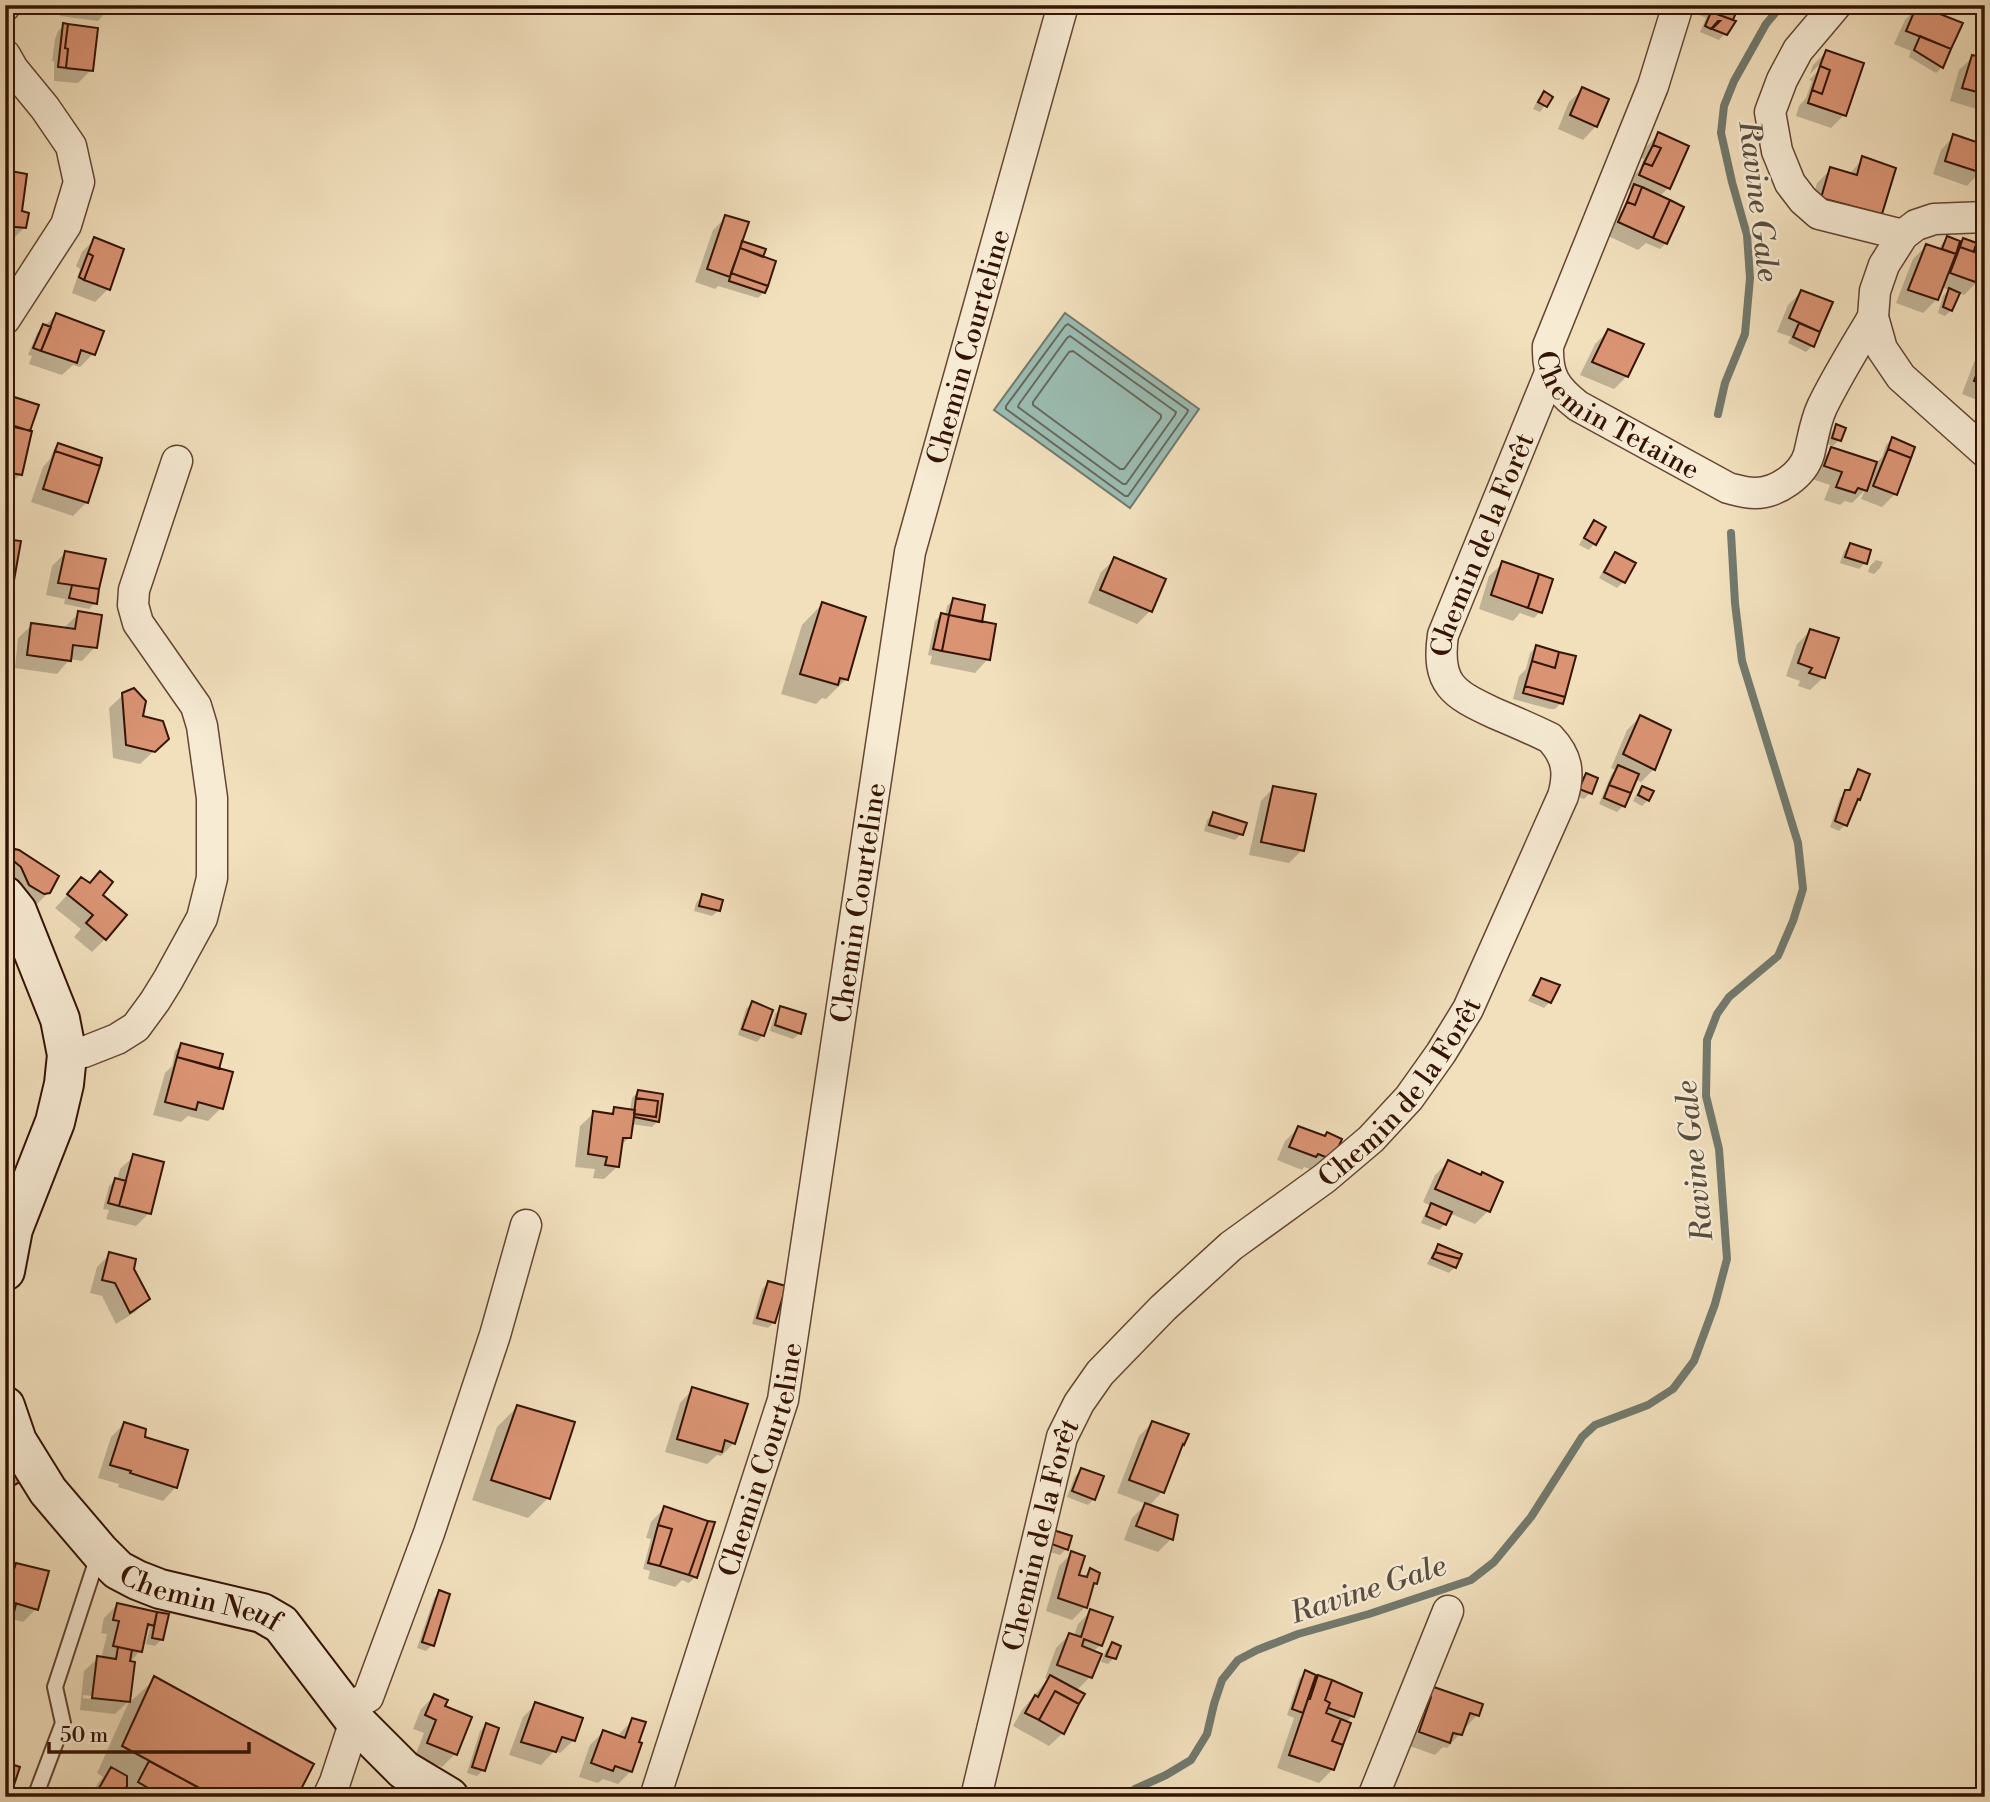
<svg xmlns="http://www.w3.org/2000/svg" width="1990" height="1802" font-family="'Libre Bodoni',serif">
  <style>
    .water { fill: #9bbdb3; stroke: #72796d; stroke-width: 2 }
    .shadow { fill: #0003; fill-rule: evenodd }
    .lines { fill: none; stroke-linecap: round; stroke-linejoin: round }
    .shore { stroke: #68685b; stroke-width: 2 }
    .stream { stroke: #72796d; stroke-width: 8 }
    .building { fill: #da9474; stroke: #341303; stroke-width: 2 }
    .lane-casing { stroke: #644632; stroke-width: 18 }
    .street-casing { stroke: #644632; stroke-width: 33 }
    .secondary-casing { stroke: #341303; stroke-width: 42 }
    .lane { stroke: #f7ebd4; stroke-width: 14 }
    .street { stroke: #f7ebd4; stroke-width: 30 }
    .secondary { stroke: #f7ebd4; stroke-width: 38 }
    .labels { text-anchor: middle; stroke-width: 5; stroke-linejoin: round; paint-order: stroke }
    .street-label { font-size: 28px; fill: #341303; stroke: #f7ebd4 }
    .water-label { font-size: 30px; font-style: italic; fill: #584e41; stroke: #f7ebd4 }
  </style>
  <rect width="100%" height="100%" fill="#f2e0bd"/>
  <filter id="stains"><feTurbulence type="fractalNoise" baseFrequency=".00286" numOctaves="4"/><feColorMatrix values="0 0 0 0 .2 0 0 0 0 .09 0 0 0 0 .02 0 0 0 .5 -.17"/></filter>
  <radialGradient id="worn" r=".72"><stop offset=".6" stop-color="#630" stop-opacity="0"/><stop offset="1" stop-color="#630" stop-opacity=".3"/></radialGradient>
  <path class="water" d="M1065,313L1199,409L1130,508L994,410Z"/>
  <path class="shadow" d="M58,5H112L98,21L60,16L61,8H58Z
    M1698,5H1737L1725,33L1719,40L1700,32L1706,18L1695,13ZM1717,19L1723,20L1715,29L1712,25Z
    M1918,6L1942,67L1936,73L1909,57L1911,51L1894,44L1905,20Z
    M64,25L91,70L78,83L54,81V61H52L55,39L58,31Z
    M1826,52L1844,115L1831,128L1796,116L1799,106L1806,98L1812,81L1809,80L1824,65H1819L1810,74L1813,65Z
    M1973,57L1985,60V105L1980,110L1950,101L1959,70Z
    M1583,89L1596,126L1583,140L1558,129L1569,102Z
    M1544,93L1551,97L1540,112L1533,109L1538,99Z
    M1658,135L1668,188L1659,197L1666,243L1660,249L1646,243L1638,250L1606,235L1614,217L1623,209L1631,190L1627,188L1632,178L1641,168H1640L1644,159L1641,158L1645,148Z
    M1954,136L1980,172L1967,186L1933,174L1941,150Z
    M1863,158L1880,213L1867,227L1809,211L1817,183L1831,169L1849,175Z
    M5,172L24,228L11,241L5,240Z
    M726,217L738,248L764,292L758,298L718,286L715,289L695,282L713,230Z
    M1947,238L1956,248L1964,240L1977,282L1964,295L1957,293L1951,310L1945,316L1938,313L1943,296L1949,290L1941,287L1937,299L1923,313L1896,303L1913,259L1926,246L1939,250L1941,245Z
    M95,239L108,289L95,302L72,293L80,269L76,266L82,252Z
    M1801,292L1830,303L1812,346L1806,352L1788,343L1791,337L1777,332L1788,305Z
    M56,315L93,354L80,367L73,365L62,375L29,364L32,356L28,355L37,333Z
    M1608,331L1627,376L1614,389L1580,375L1595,344Z
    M1985,346V403L1962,394L1974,362L1984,352H1982Z
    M5,396L28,432L21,474L7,487H5Z
    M1837,426L1839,440L1833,446L1827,444L1831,433Z
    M1892,439L1895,494L1882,507L1861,499L1865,490L1852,503L1845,501L1840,505L1824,500L1830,485L1812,479L1819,462L1832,449L1875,464L1882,457L1886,445Z
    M59,445L87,502L73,516L31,502L43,467L50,459L53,451Z
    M1594,522L1595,543L1589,550L1579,545L1588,529Z
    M1850,545L1865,563L1859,569L1840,563L1844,551Z
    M66,552L95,603L89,609L64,604L65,599L46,595L52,566Z
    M1615,554L1633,564L1623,582L1617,588L1599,578L1609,560Z
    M1115,559L1150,611L1137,624L1088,603L1101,572Z
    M1876,560L1883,562L1880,568L1874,574L1868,572L1870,566Z
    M1503,563L1540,612L1534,618L1520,613L1513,621L1479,609L1489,576Z
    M953,600L980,623L988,659L975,673L930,664L932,656L928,655L935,621L941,615L945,616L947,606Z
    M822,604L846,679L826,699L822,698L816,704L781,694L802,625Z
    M79,613L95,647L82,661L70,659L57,674L15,668L18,638L32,625L65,629V627Z
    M1810,631L1824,677L1810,690L1798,686L1800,681L1786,676L1797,644Z
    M1536,647L1561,703L1555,709H1550L1513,699L1519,676L1526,669L1530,653Z
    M123,695L140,717L167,739L140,764L113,758L109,708Z
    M1640,717L1654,769L1641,782L1635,779L1623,806L1617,812L1599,804L1612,773L1615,770L1611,768L1627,730Z
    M1859,771V799L1853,805L1845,825L1839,831L1830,827L1840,798L1847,792L1853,777Z
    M1587,775L1596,779L1590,793L1584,799L1574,795L1580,781Z
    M1274,787L1302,850L1289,863L1249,855L1261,801Z
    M1642,788L1648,800L1642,806L1633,801L1636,795Z
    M1213,814L1241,834L1235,840L1204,831L1207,820Z
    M16,851L49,892L35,906L5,878V862Z
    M81,880L101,895L105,939L92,952L74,937L81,929L55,908Z
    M702,896L719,910L712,916L694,911L696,903Z
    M1542,980L1550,1002L1544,1008L1528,1001L1536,986Z
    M752,1003L763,1035L757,1042L738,1035L746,1009Z
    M781,1008L800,1033L793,1039L770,1031L775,1014Z
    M181,1045L217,1070L221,1108L208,1121L188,1116L181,1122L153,1115L165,1073L172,1066L175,1051Z
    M638,1092L658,1121L652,1127L631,1124L629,1138L620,1146L618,1166L604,1179L593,1178L595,1169L575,1167L580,1126L594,1113L608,1115L615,1109L630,1111L632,1098Z
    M1298,1128L1324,1137L1339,1140L1318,1172L1304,1167L1302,1170L1277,1160L1285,1141Z
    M134,1156L149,1213L136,1226L106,1219L109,1210L103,1209L109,1186L115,1180H117L120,1169Z
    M1448,1162L1488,1211L1475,1224L1449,1213L1445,1224L1439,1230L1421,1223L1426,1211L1431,1206L1423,1202L1435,1175Z
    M1439,1246L1455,1267L1449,1273L1427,1264L1433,1252Z
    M110,1254L132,1270L148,1299L135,1312L116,1324L102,1296L90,1293L97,1267Z
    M768,1283L774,1322L768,1328L752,1324L762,1289Z
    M693,1389L734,1443L721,1456L717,1455L707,1464L665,1452L680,1403Z
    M517,1407L548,1498L528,1518L472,1500L497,1427Z
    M1152,1423L1183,1444L1162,1492L1149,1506L1171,1539L1158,1552L1124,1540L1132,1518L1146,1504L1117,1493L1139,1436Z
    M124,1424L176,1487L163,1501L118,1487L119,1484L98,1478L111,1437Z
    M1081,1470L1094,1499L1088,1505L1067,1497L1075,1476Z
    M664,1508L695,1577L689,1583L682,1580L675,1587L648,1579L650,1571L643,1569L651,1539L646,1538L651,1522Z
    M1045,1537L1066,1549L1060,1555L1041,1549Z
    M1072,1553L1077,1576L1083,1578L1090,1570L1098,1574L1085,1607L1072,1620L1046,1611L1059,1566Z
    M5,1565L15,1567L17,1565L36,1609L23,1622L12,1619L5,1633Z
    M440,1592L432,1645L426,1651L417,1648L434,1598Z
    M117,1605L167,1616L162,1639L155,1646L146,1644L150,1627L145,1633L140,1651L130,1662L129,1701L115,1714L80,1710L84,1671L98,1658L101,1659L107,1634L101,1633L104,1618ZM83,1695L120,1699V1702L83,1698Z
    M1091,1611L1100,1645L1093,1652L1090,1677L1076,1691L1063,1733L1049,1746L1013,1726L1022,1710L1048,1679L1045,1678L1056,1648L1069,1635L1074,1636L1078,1624Z
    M1112,1644L1114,1658L1108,1664L1101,1662L1106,1650Z
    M1306,1672L1311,1685L1319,1677L1352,1716L1346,1722L1333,1769L1319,1783L1277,1768L1294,1718L1287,1715L1299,1679Z
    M155,1679L295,1797H90L98,1783L103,1777L97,1773L128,1704Z
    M1431,1688L1477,1715L1447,1748L1443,1747L1435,1755L1407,1745Z
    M434,1696L442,1707L455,1754L442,1767L415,1756L424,1733L413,1729L421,1709Z
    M536,1704L574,1740L560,1753L554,1751L541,1765L509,1755L523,1717Z
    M633,1720L637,1743L631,1771L618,1784L603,1779L598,1783L579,1777L590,1745L603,1732L618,1737L620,1733Z
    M486,1725L483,1770L477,1776L467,1773L480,1731Z"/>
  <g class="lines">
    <path class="shore" d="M1068,324L1188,410L1187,413L1128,496H1125L1006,409V406L1065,326Z
      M1070,336L1176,412L1175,415L1126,484H1123L1018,407L1019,404L1067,338Z
      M1073,351L1161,415V418L1124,469H1120L1033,405V402L1069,352Z"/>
    <path class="stream" d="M1718,414L1725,383L1745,334L1750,278L1747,235L1732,182L1721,133L1724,106L1734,81L1766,24L1782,5
      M1126,1797L1135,1789L1166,1775L1191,1760L1207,1734L1214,1704L1222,1680L1238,1660L1257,1650L1298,1634L1369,1614L1471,1580L1494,1562L1531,1517L1582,1437L1595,1425L1648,1405L1673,1389L1694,1361L1715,1304L1727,1259L1719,1149L1706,1096L1707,1040L1717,1014L1729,997L1778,956L1793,921L1803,889L1798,843L1742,661L1735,603L1731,533"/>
  </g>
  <path class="building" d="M1714,5H1739L1733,20L1711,12Z
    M1917,5L1963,23L1951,49L1906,31Z
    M1711,12L1736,21L1727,35L1712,29L1720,21H1718L1711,29L1705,26Z
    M63,23L68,24L65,48L68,49L66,68L58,67Z
    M68,24L98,28L93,71L66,68L68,49L65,48Z
    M1920,36L1951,49L1943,68L1914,50Z
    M1826,50L1864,63L1846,116L1808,103L1812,90L1822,94L1830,70L1820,66Z
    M1972,55L1985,58V94L1962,88Z
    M1820,66L1830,70L1822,94L1812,90Z
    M1582,87L1609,99L1597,127L1570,115Z
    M1544,91L1553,97L1547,107L1538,102Z
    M1658,132L1689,146L1670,189L1639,175L1644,163L1652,166L1661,148L1653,145Z
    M1953,134L1985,145V165L1982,173L1945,161Z
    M1653,145L1661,148L1652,166L1644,163Z
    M1862,156L1896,168L1882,214L1821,198L1830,167L1857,175Z
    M5,170L27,174L22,211L29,213L26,228L5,226Z
    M1634,184L1642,187L1635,205L1627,202Z
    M1642,187L1670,200L1653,238L1618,222L1627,202L1635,205Z
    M1670,200L1684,207L1667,244L1653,238Z
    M725,215L749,222L730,277L707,269Z
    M1947,236L1960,241L1956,254L1942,249Z
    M94,237L124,249L110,290L84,280L93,256L88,253Z
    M1963,238L1985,246V251L1975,247L1974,252L1960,247Z
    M742,241L766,249L763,257L740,248Z
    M1926,244L1956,254L1938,300L1908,290Z
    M1960,247L1974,252L1975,247L1985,251V266L1978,283L1950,273Z
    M740,248L776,261L768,286L731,273Z
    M88,253L93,256L84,280L79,277Z
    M731,273L768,286L765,293L729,281Z
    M1949,288L1960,293L1952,311L1943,307Z
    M1801,290L1833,302L1820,332L1789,318Z
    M56,313L104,331L95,355L81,350L77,363L41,351Z
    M1799,323L1820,332L1814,347L1793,337Z
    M43,324L51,327L41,351L33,348Z
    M1608,329L1644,344L1628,377L1592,362Z
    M1985,353V385L1974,381Z
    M5,394L39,405L30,431L5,423Z
    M1836,424L1846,428L1841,441L1832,438Z
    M5,425L32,431L22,475L5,472Z
    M1892,437L1915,447L1911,458L1888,449Z
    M58,443L102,458L100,466L55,451Z
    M1831,447L1877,462L1867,491L1858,488L1855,493L1836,487L1842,472L1824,466Z
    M1888,449L1911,458L1897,495L1873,486Z
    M55,451L100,466L88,503L43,489Z
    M1594,520L1606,527L1596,545L1584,538Z
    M5,539L21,541L13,586L5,585Z
    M1850,543L1871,550L1867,564L1845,557Z
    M65,551L106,559L99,589L58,583Z
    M1615,552L1636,563L1625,583L1604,572Z
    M1114,557L1166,579L1152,612L1100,590Z
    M1502,561L1539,574L1528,608L1491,595Z
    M1539,574L1553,579L1542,613L1528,608Z
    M72,585L99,589L97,604L69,598Z
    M953,598L985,605L982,622L949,615Z
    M822,602L866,617L848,680L840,678L838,685L800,674Z
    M78,611L102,615L97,648L73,645L71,661L27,655L31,623L75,629Z
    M941,613L949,615L942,651L933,649Z
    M949,615L996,624L990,660L942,651Z
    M1810,629L1839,638L1825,678L1809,673L1812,668L1798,663Z
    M1536,645L1559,652L1555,668L1532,661Z
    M1559,652L1576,656L1565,697L1525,686L1532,661L1555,668Z
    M1525,686L1565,697L1563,704L1523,693Z
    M134,688L146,701L143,716L163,721L169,739L155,752L126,745L122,693Z
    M1640,715L1671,730L1655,770L1623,754Z
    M1618,765L1639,774L1631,793L1609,785Z
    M1858,769L1870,774L1860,800L1858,799L1847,826L1835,821L1845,790H1850Z
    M1586,773L1598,778L1592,794L1579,789Z
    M1609,785L1631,793L1625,807L1604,798Z
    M1273,786L1316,794L1304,851L1261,842Z
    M1642,786L1654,791L1649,801L1638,795Z
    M1213,812L1247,823L1243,835L1209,825Z
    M15,849L19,850L59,876L50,893L44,894L29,885L21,867L10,858Z
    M100,871L113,882L103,895L127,915L106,940L86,923L93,915L67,894L81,877L90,883Z
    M702,894L723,900L720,911L699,906Z
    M1541,978L1560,985L1551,1003L1533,995Z
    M752,1001L773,1010L764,1036L742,1029Z
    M780,1006L806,1014L801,1034L775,1025Z
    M181,1043L223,1054L219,1069L177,1057Z
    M177,1057L233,1072L223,1109L198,1102L196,1110L165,1102Z
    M638,1090L663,1094L659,1122L634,1117V1114L656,1117L658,1101L636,1098Z
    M636,1098L658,1101L656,1117L634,1114Z
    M614,1107L635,1110L631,1138H623L619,1167L605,1165L607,1157L588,1154L593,1111L613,1114Z
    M1298,1126L1325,1136L1327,1132L1342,1139L1333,1160L1318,1154L1316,1157L1289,1147Z
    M133,1154L164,1162L151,1214L119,1206Z
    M1448,1160L1481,1175L1482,1172L1503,1182L1490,1212L1435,1189Z
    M115,1178L126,1181L119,1206L108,1203Z
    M1431,1203L1452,1212L1446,1225L1426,1216Z
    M1438,1244L1462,1254L1460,1259L1435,1252Z
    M109,1252L136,1259L134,1269L150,1299L130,1313L115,1283L102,1280Z
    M1435,1252L1460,1259L1456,1268L1432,1258Z
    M768,1281L786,1286L775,1323L757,1318Z
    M692,1387L748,1404L735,1444L725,1440L722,1452L677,1439Z
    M517,1405L575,1422L550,1499L491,1480Z
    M1152,1421L1189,1434L1184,1445L1183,1444L1164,1493L1129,1480Z
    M124,1422L146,1429L145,1437L188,1450L177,1488L130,1473L131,1471L110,1465Z
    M5,1456L20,1482L5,1490Z
    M1081,1468L1104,1476L1095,1500L1072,1491Z
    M1145,1503L1178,1515L1173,1540L1136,1526Z
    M664,1506L708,1521L689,1575L660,1566L672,1529L658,1525Z
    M708,1521L715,1522L697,1578L689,1575Z
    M658,1525L672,1529L660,1566L648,1563Z
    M1050,1529L1072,1536L1068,1550L1046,1542Z
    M1071,1551L1085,1556L1079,1575L1087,1577L1090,1568L1100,1573L1097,1584L1094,1583L1087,1608L1058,1598Z
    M5,1563L15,1565L5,1598Z
    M16,1563L49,1571L38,1610L5,1600Z
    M439,1590L450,1594L434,1646L422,1642Z
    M5,1600L16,1604L9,1632L5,1631Z
    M117,1603L157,1612L154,1626L148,1624L142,1652L113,1646L119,1621L113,1620Z
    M1090,1609L1113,1617L1102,1646L1084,1639L1082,1646L1102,1654L1092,1678L1057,1665L1069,1633L1081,1637Z
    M157,1612L169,1614L163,1640L152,1638Z
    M1112,1642L1121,1646L1116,1659L1106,1656Z
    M118,1647L132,1650L130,1661L135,1662L130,1702L92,1698L97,1656L116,1659Z
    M1305,1670L1316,1675L1303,1713L1292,1709Z
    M1050,1675L1085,1694L1079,1704L1055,1691L1039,1720L1025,1713L1035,1695L1038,1697Z
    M1318,1675L1332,1680L1325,1700L1330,1703L1326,1713L1341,1719L1332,1741L1343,1745L1334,1770L1289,1755L1308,1699H1310Z
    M154,1676L314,1764L297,1797H216L122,1746Z
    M1332,1680L1362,1693L1354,1717L1328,1708L1330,1703L1325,1700Z
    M1431,1686L1483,1704L1479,1716L1470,1713L1462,1735L1453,1733L1450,1743L1419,1732L1431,1697L1426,1695Z
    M1055,1691L1079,1704L1064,1734L1039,1720Z
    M434,1694L448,1700L445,1706L472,1717L457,1755L427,1743L436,1720L425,1715Z
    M535,1702L583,1718L575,1741L562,1737L556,1752L521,1742Z
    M632,1718L646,1722L639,1742L642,1743L632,1772L615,1766L613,1771L591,1763L603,1730L625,1738Z
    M1341,1719L1351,1723L1343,1745L1332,1741Z
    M486,1723L499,1728L485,1771L472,1767Z
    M149,1761L216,1797H164L138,1782Z
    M5,1762L20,1767L10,1797H5Z
    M111,1767L127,1776V1786L121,1797H94Z"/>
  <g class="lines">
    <defs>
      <path id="lane" d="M35,1797L63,1723L55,1687L98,1556"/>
      <g id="street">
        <path id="s1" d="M1678,5L1653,86L1548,346C1547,376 1555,388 1578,406L1728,488C1736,490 1746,493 1755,493C1777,493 1803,475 1809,454C1813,438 1815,422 1822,407C1837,376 1856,346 1873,317"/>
        <path d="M1836,5L1798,50L1782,80L1770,112L1777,151L1790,183L1803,200L1819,214L1903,235"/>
        <path d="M5,6V5"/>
        <path d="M5,55L13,69L45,108L71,146L79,182L66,225L5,319"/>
        <path d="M1985,217L1934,219L1916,225L1903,235L1884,265L1875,291L1873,317L1882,349L1901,377L1985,452"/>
        <path d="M67,1055L84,1052L117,1039L136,1027L155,1001L168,980L202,918L212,878V798L202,726L196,706L138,623L133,605L134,590L177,461"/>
        <path d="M345,1710L368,1697L429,1533L495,1335L526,1225"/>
        <path d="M328,1797L335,1782L355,1721"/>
        <path id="s2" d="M655,1797L783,1400L910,552L1063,5"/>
        <path id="s3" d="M976,1797L1062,1437L1079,1403L1100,1373L1163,1308L1231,1246L1325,1178L1371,1139L1409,1098L1441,1053L1468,1009L1563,796C1570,772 1567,756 1550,738C1532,729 1513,721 1494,713C1453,694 1436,684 1443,635L1550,373"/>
        <path d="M1373,1797L1448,1611"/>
      </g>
      <g id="secondary">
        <path d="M5,896L17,911L60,1019L67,1055L64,1084L55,1122L13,1229L5,1271"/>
        <path id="s4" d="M5,1406L17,1441L48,1491L100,1552L118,1570L137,1580L160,1589L262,1613L281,1624L355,1721L404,1770L449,1797"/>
      </g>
    </defs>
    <use href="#lane" class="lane-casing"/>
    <use href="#street" class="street-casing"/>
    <use href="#secondary" class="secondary-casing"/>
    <use href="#lane" class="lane"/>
    <use href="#street" class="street"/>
    <use href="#secondary" class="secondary"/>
  </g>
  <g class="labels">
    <g class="street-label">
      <text dy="10" stroke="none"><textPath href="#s2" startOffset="1488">Chemin Courteline</textPath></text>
      <text dy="10" stroke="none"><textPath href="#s1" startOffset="471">Chemin Tetaine</textPath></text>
      <text dy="10" stroke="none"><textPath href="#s3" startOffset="1526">Chemin de la Forêt</textPath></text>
      <text dy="10" stroke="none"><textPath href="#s2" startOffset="920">Chemin Courteline</textPath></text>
      <text dy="10" stroke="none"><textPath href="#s3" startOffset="858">Chemin de la Forêt</textPath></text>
      <text dy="10" stroke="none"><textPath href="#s2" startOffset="354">Chemin Courteline</textPath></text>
      <text dy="10" stroke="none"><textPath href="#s3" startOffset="270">Chemin de la Forêt</textPath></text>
      <text dy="10" stroke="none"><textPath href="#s4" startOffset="289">Chemin Neuf</textPath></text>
    </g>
    <g class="water-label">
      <text transform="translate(1759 201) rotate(83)" y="10">Ravine Gale</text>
      <text transform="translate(1694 1161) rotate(-96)" y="10">Ravine Gale</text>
      <text transform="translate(1368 1589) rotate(-18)" y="10">Ravine Gale</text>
    </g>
  </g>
  <rect width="1990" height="1802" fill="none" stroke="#f2e0bd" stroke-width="28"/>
  <rect x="7" y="7" width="1976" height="1788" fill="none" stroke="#341303" stroke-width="3.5"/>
  <rect x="14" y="14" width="1962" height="1774" fill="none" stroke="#341303" stroke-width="2"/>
  <path d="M49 1742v10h200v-10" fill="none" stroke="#341303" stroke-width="3.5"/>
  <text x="60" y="1742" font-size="21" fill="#341303" stroke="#f7ebd4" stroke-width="5" paint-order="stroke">50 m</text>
  <rect width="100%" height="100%" filter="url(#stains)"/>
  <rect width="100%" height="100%" fill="url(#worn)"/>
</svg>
